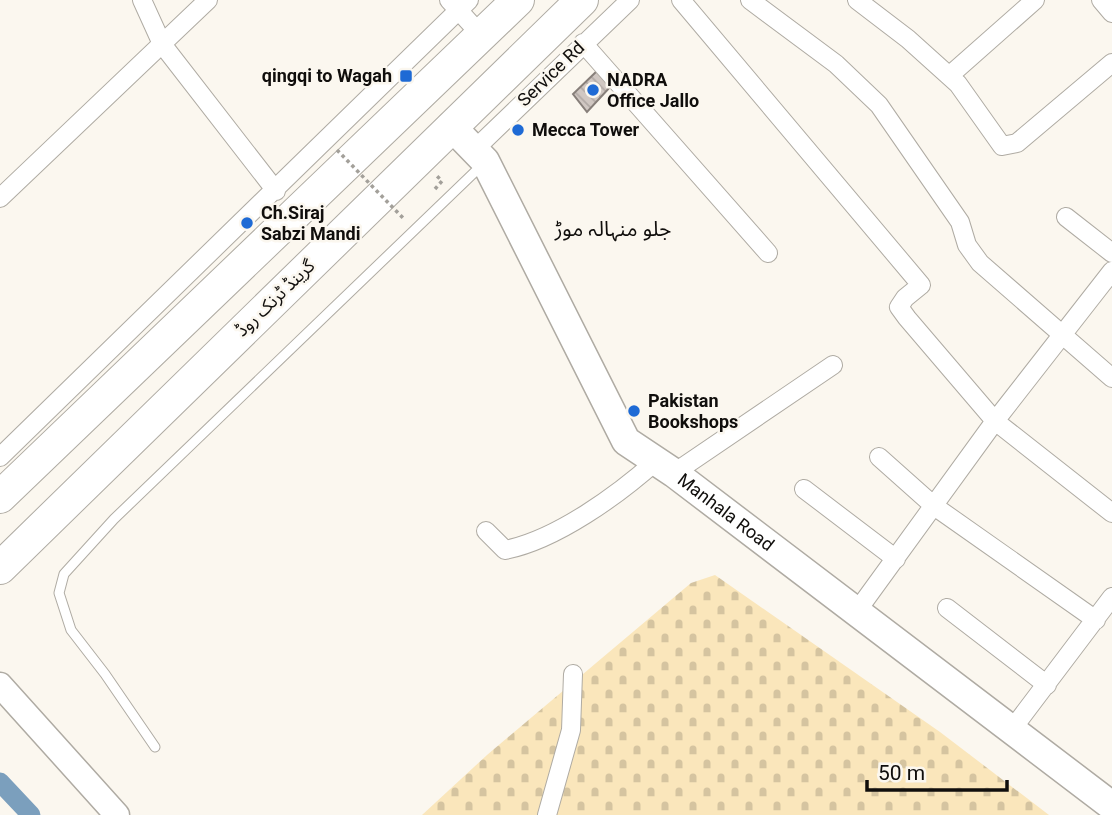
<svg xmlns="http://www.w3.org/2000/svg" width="1112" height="815" font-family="Roboto,'Noto Sans Arabic',sans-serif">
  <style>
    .cemetery { fill: url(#cemetery-stones) }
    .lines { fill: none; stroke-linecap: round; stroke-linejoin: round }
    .canal { stroke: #7b9fbd; stroke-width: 19 }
    .building { fill: url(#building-back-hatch); stroke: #877f7a; stroke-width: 2 }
    .lane-casing { stroke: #afaba3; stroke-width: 11 }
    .street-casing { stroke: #afaba3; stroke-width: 20 }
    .secondary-casing { stroke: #afaba3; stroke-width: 27 }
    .primary-casing { stroke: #afaba3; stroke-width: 31 }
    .highway-casing { stroke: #afaba3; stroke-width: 34 }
    .path { stroke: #a3a09a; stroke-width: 3.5; stroke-dasharray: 3.5 3.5; stroke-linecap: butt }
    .lane { stroke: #fff; stroke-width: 9 }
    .street { stroke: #fff; stroke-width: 18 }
    .secondary { stroke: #fff; stroke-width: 24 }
    .primary { stroke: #fff; stroke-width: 28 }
    .highway { stroke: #fff; stroke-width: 32 }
    .path-bridge { stroke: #a3a09a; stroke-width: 3.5; stroke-dasharray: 3.5 3.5; stroke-linecap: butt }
    .poi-dot { fill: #1e6ad5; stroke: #fbf7ef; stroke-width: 2.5 }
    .labels { text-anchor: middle; stroke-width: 5; stroke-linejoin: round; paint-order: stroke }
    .street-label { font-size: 18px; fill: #100e0c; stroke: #fbf7ef }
    .poi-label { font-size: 18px; font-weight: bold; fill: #100e0c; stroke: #fbf7ef; text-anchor: start }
    .quarter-label { font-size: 21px; fill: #100e0c; stroke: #fbf7ef }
  </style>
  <defs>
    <pattern id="cemetery-stones" width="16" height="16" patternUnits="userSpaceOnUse" patternTransform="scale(1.75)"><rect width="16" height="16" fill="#fae6bb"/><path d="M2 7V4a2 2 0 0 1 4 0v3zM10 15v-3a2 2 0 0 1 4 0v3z" fill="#d5c4a0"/></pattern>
    <pattern id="building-back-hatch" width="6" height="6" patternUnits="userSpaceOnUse" patternTransform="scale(1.75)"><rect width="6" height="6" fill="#d0c7c2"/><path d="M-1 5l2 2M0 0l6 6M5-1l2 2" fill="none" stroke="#b2aaa6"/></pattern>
  </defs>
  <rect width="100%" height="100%" fill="#fbf7ef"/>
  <path class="cemetery" d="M715,575L940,732L1049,815H422L487,755L691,583Z"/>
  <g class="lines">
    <path class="canal" d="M0,782L31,815"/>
  </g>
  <path class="building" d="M598,70L612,85L587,112L573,94Z"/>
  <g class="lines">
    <defs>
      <path id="lane" d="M155,747L105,674L71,630L59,593L64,574L114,519L482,165"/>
      <path id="street" d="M142,0L162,44L276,191
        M449,0L481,35
        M681,0L921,285L905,298L899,307L907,318L995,421L1112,513
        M750,0L836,64L879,105L960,222L967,245L980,263L1112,378
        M857,0L908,39L958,84L1002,146L1017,143L1112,63
        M1101,0L1112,13
        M583,43L768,253
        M949,76L1035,0
        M474,150L630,0
        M0,198L208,0
        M1066,217L1112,253
        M0,457L469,0
        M879,457L934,506L1096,620
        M674,473L833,365
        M804,489L896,559
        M486,531L505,550C556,540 618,495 656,461
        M947,608L1047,685
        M857,611L995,421L1112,271
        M1013,728L1112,597
        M547,815L571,730L573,674"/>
      <path id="secondary" d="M0,685L117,815"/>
      <g id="primary">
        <path id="s1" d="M451,126L485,161L626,441L674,473L1112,806"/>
      </g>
      <path id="highway" d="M0,497L518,0
        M0,568L582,0"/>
    </defs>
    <use href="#lane" class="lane-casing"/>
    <use href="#street" class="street-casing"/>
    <use href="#secondary" class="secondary-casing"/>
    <use href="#primary" class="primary-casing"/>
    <use href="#highway" class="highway-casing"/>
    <path class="path" d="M435,189L442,181L437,176"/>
    <use href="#lane" class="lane"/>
    <use href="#street" class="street"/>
    <use href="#secondary" class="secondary"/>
    <use href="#primary" class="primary"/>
    <use href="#highway" class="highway"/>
    <path class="path-bridge" d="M337,150L404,219"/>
  </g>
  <g class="poi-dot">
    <rect x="399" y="69" width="14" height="14" rx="3.5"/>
    <circle cx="593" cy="90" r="7"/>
    <circle cx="518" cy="130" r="7"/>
    <circle cx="247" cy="223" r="7"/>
    <circle cx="634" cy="411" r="7"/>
  </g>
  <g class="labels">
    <g class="street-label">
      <text transform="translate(551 74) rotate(-44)" y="6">Service Rd</text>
      <text transform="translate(275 298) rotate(-44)" y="6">گرینڈ ٹرنک روڈ</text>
      <text dy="6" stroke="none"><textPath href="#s1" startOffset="485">Manhala Road</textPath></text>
    </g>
    <g class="poi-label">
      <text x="392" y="82" text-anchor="end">qingqi to Wagah</text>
      <text x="607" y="86">NADRA<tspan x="607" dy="21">Office Jallo</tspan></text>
      <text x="532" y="136">Mecca Tower</text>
      <text x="261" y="219">Ch.Siraj<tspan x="261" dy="21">Sabzi Mandi</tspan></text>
      <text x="648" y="407">Pakistan<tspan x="648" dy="21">Bookshops</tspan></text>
    </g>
    <g class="quarter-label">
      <text x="613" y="236">جلو منہالہ موڑ</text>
    </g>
  </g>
  <path d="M867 780v10h140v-10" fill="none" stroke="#100e0c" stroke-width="3.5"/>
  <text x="878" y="780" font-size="21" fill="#100e0c" stroke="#fbf7ef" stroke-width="5" paint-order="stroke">50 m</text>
</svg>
